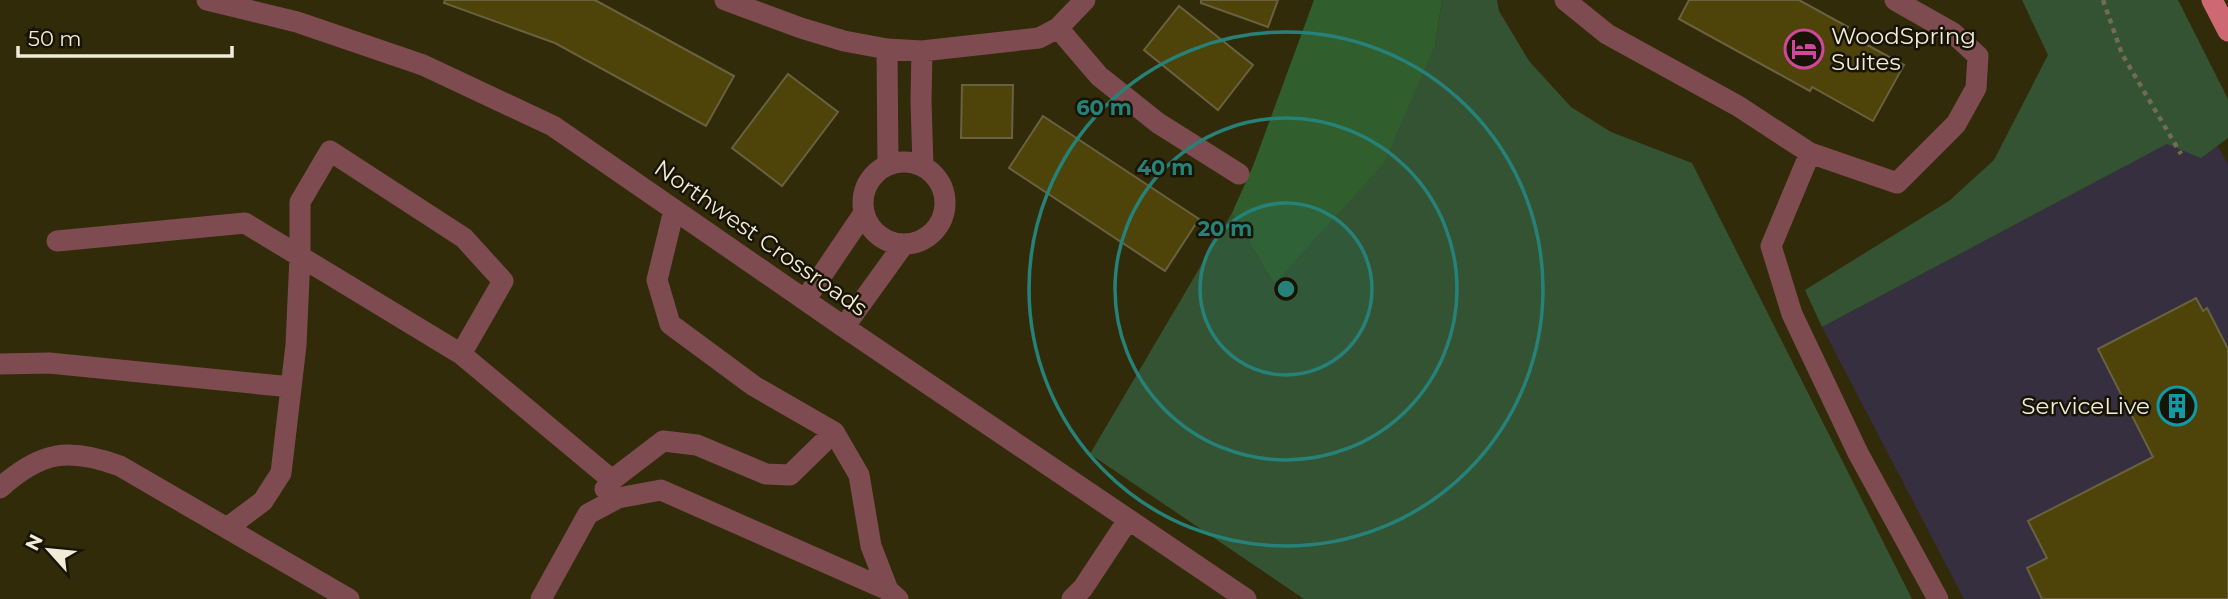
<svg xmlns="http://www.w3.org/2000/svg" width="2228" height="599" font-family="Montserrat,sans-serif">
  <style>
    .commercial { fill: #362f3f }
    .green { fill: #345332 }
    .forest { fill: #305e2d }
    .building { fill: #4e4309; stroke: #696140; stroke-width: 2 }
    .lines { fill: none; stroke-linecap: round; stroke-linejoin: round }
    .path { stroke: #726c50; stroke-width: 4.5; stroke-dasharray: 5 5; stroke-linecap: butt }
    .minor { stroke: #7e4c50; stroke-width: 21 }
    .major { stroke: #ce6873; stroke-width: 21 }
    .ring { fill: none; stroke: #268279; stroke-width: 3.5 }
    .labels { text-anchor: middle; stroke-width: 5; stroke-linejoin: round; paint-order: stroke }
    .poi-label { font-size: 23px; fill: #f0ecd9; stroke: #171406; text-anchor: start }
    .street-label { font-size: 23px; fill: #f0ecd9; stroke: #171406 }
    .centre { fill: #268279; stroke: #171406; stroke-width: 3.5 }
    .ring-label { font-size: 21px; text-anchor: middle; font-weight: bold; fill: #268279; stroke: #171406; stroke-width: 5; stroke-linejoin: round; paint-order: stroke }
  </style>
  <rect width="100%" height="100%" fill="#322b0a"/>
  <path class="commercial" d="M2206,123L2228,165V599H1964L1822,327Z"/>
  <path class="green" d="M1442,0H1497L1499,11L1529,61L1571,107L1611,132L1692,163L1912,599H1304L1090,454L1232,213L1274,284L1435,45Z
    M2022,0H2178L2228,99V138L2201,158L2167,144L1822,327L1805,290L1949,201L1994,160L2048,55Z"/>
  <path class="forest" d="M1314,0H1442L1435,45L1384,163L1274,284L1232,213L1253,166Z"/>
  <path class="building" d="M445,0H595L734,76L706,126L555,43L444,3Z
    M1201,0H1278L1268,27L1201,3Z
    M1689,0H1799L1848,27L1845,33L1904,65L1873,121L1812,87L1810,91L1679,19Z
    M1179,6L1253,65L1218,110L1144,50Z
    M788,74L838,112L782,186L732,148Z
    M962,85H1013L1012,138H961Z
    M1043,116L1199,219L1165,271L1009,168Z
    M2196,298L2203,311L2207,308L2228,349V599H2042L2027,568L2047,558L2028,521L2153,457L2098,349Z"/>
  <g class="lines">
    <path class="path" d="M2103,0L2122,54L2181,154"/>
    <path class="minor" d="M207,0L297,22L423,65L553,126L844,327L1246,599
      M725,0L801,28L844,41L887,49L922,51L1039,38L1058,28L1085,0
      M1565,0L1607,34L1738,106L1810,153L1897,183L1956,124L1976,88L1978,56L1953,33L1895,0
      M1058,28L1099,76L1158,123L1239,174
      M887,49L888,165
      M922,51L921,101L923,166
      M1810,153L1771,246L1792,314L1858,453L1938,599
      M863 203a41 41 0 1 1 82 0a41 41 0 1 1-82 0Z
      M674,210L657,280L670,324L754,386L834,432L859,475L871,546L888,590L898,599
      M57,241L245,223L461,354L612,480
      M805,300L864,213
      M844,327L904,244
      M0,364L49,363L291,387
      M0,488C41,451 69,447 120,466L349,599
      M605,489L612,480L663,441L697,445L766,474L790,475L834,432
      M227,528L263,501L281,473L296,345L300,257V202L330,151L464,238L503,281L461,354
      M541,599L588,514L618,498L661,490L888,590
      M1072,599L1083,588L1128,520"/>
    <path class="major" d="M2212,0L2228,31"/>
  </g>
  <circle cx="1286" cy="289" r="86" fill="#268279" fill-opacity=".12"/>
  <g class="ring">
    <circle cx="1286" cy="289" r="86"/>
    <circle cx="1286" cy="289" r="171"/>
    <circle cx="1286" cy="289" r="257"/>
  </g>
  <defs>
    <symbol id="hotel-ring" viewBox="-11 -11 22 22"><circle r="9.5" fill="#171406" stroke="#d1479c" stroke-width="1.5"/><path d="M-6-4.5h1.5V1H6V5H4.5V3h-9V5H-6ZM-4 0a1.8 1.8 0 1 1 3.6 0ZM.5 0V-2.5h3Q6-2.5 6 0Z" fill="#d1479c"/></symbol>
    <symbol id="building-ring" viewBox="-11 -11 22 22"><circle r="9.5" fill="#171406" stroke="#0f9aa8" stroke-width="1.5"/><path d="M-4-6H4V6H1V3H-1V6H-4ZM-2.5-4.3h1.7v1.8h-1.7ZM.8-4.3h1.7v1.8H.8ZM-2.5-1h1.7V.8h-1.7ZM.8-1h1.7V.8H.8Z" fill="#0f9aa8"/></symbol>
  </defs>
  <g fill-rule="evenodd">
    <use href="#hotel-ring" x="1782" y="27" width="44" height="44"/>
    <use href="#building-ring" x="2155" y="384" width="44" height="44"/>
  </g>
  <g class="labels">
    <g class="poi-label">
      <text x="1831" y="44">WoodSpring<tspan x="1831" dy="26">Suites</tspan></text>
      <text x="2150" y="414" text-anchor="end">ServiceLive</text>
    </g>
    <g class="street-label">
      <text transform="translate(761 238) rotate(35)" y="8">Northwest Crossroads</text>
    </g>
  </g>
  <circle cx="1286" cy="289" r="10" class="centre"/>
  <g class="ring-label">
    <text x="1104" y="115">60 m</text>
    <text x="1165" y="175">40 m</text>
    <text x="1225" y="236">20 m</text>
  </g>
  <g transform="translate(49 550) rotate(297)" stroke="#171406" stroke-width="5" paint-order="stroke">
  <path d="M0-5L12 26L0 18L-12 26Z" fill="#f0ecd9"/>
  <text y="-10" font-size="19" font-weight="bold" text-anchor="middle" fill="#f0ecd9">N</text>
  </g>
  <path d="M18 46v10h214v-10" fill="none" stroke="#f0ecd9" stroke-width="3.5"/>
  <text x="28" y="46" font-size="21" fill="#f0ecd9" stroke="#171406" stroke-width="5" paint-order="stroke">50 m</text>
</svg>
